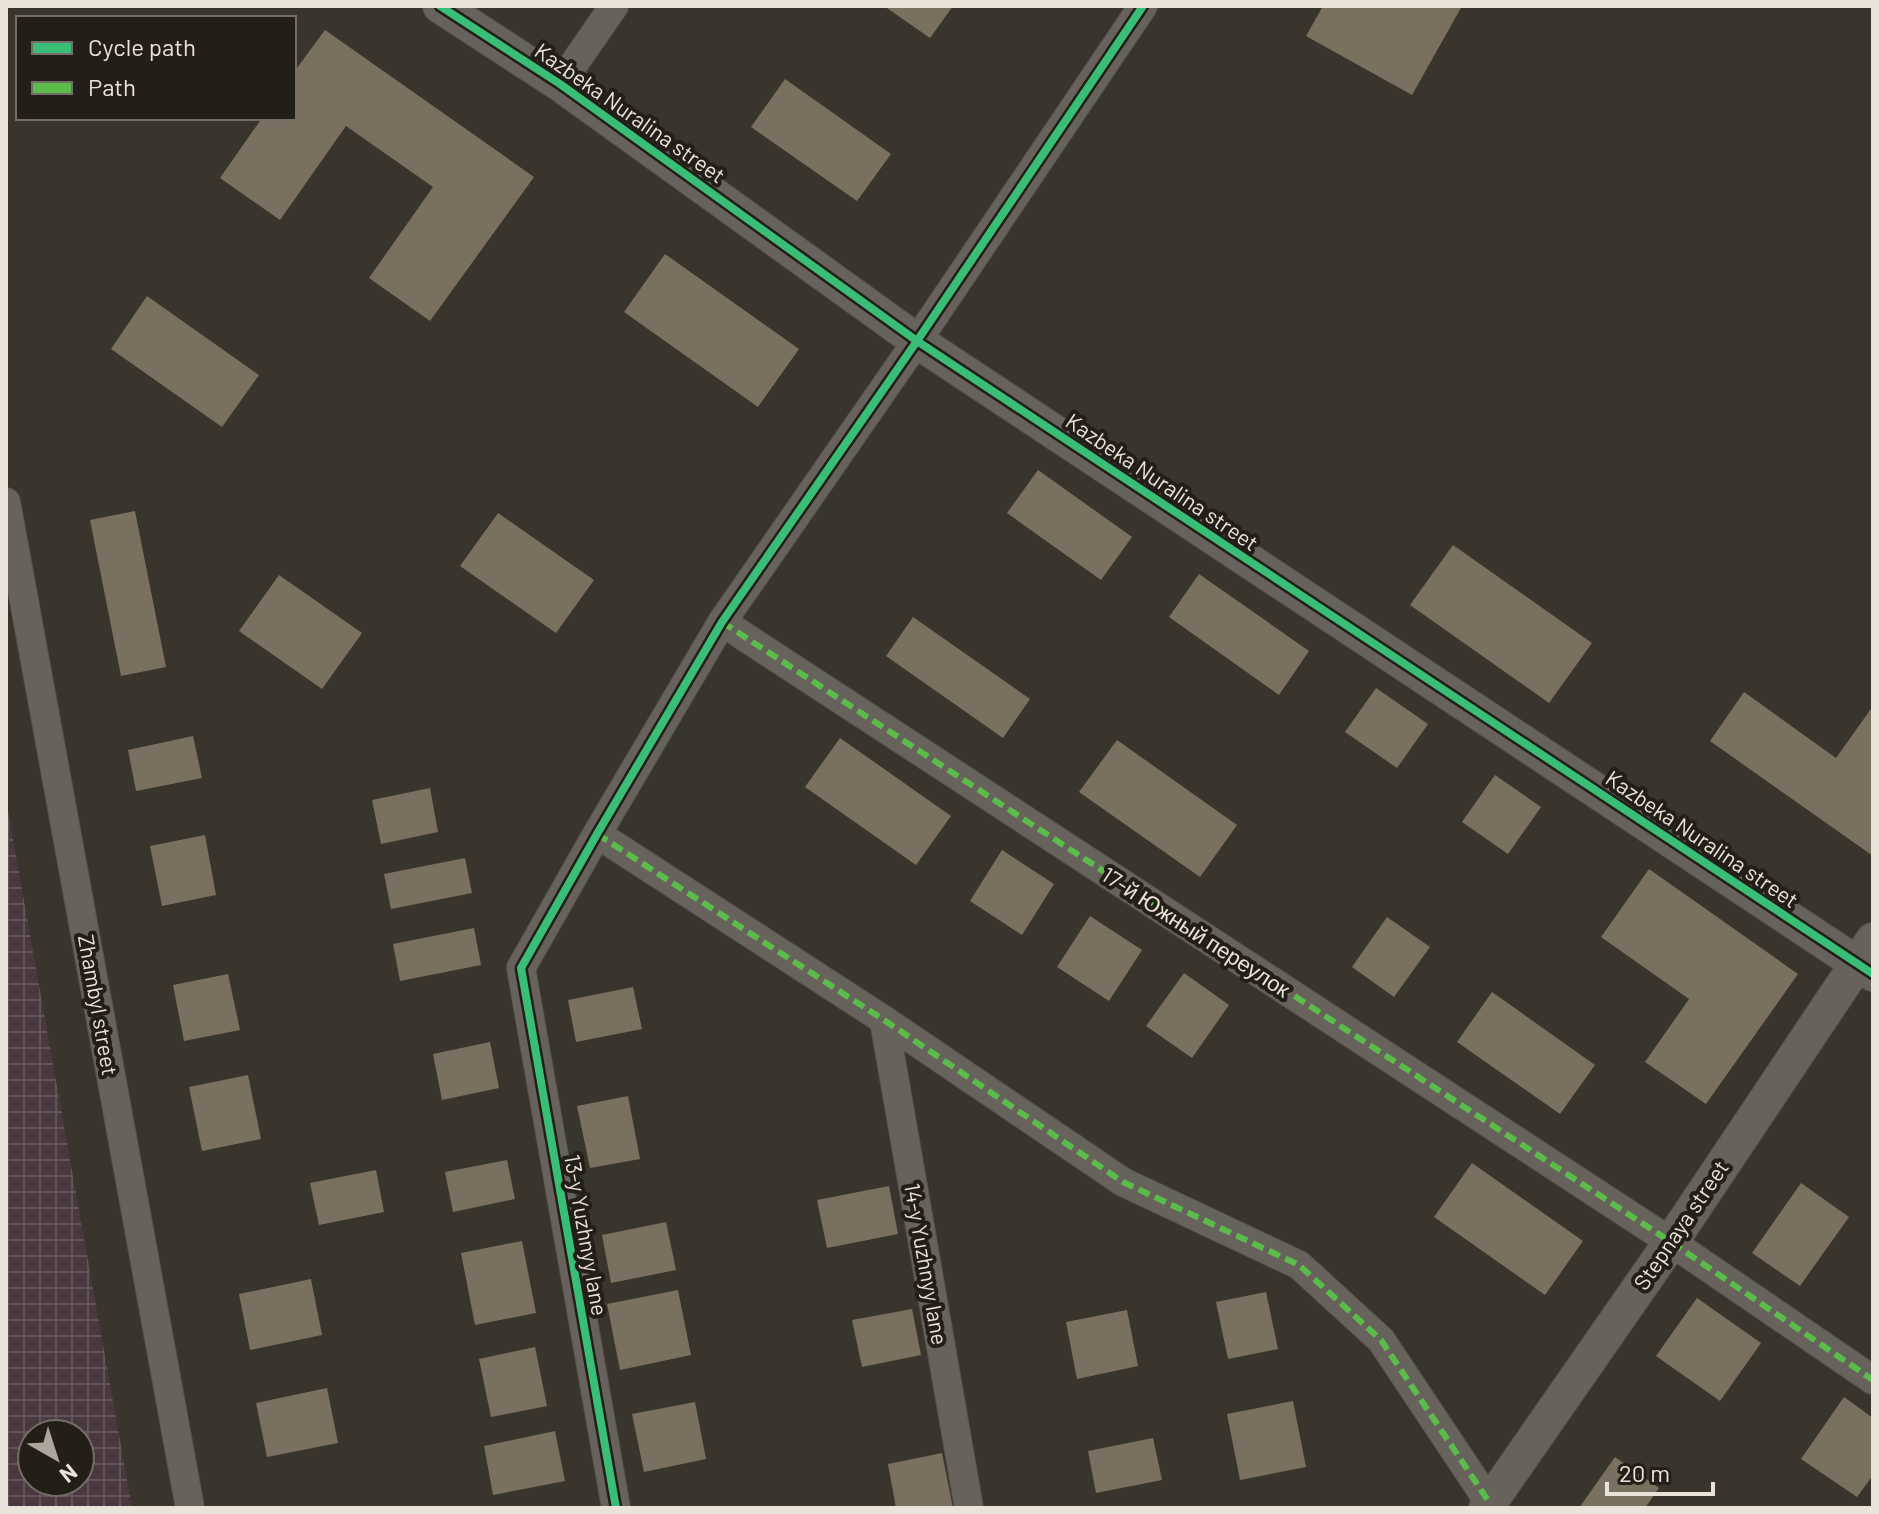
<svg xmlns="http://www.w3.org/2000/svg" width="1879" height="1514" font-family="Barlow,sans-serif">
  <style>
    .industrial { fill: url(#industrial-grid); fill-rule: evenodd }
    .building { fill: #7a705f }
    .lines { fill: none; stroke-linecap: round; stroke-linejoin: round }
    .minor-casing { stroke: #555049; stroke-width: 30 }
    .tertiary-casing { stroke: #555049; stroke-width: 36 }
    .minor { stroke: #67635c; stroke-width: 28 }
    .tertiary { stroke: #67635c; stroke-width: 34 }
    .quiet { stroke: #5cbc4b; stroke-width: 6; stroke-dasharray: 12 6; stroke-linecap: butt }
    .cycleway-casing { stroke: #231e17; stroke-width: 13 }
    .cycleway { stroke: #3abd76; stroke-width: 8 }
    .labels { text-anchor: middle; stroke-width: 8; stroke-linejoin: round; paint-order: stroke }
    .street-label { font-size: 22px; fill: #eae3d9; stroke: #231e17 }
  </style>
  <defs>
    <pattern id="industrial-grid" width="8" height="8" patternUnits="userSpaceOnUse" patternTransform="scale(2)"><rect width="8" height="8" fill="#493840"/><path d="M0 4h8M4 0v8" fill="none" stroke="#63555b"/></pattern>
  </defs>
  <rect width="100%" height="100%" fill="#3a352c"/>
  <path class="industrial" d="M6,800L132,1508H6ZM32,1434H80V1482H32Z"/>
  <path class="building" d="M884,6H953L930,38Z
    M1323,6H1462L1412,95L1306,36Z
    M325,30L534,177L430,321L369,278L433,187L346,126L280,220L220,178L262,118H294V72Z
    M785,79L891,154L857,201L751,127Z
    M665,254L799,349L758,407L624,312Z
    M147,296L259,375L222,427L111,349Z
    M1038,470L1132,537L1101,580L1007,513Z
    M135,511L166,667L121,676L90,520Z
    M498,513L594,580L556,633L460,566Z
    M1453,545L1592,643L1549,703L1410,605Z
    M1199,574L1309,651L1279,695L1169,617Z
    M279,575L362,633L322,689L239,631Z
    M913,617L1030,699L1003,738L886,656Z
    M1376,688L1428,724L1397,768L1345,732Z
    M1744,692L1836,758L1873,706V856L1710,741Z
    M193,736L202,778L136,791L128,750Z
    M840,738L951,816L916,865L805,787Z
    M1117,740L1237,825L1200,877L1079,792Z
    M1495,775L1541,807L1508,854L1462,822Z
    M430,788L438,832L381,844L372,800Z
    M205,835L216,895L162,906L150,846Z
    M1002,850L1054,884L1022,935L970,901Z
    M465,858L472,893L391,909L384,874Z
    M1649,869L1798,974L1706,1104L1645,1062L1689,999L1601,937Z
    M1090,916L1142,950L1109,1001L1057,967Z
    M1387,917L1430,947L1394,997L1352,967Z
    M474,928L481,965L400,981L393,944Z
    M1184,973L1229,1005L1192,1058L1146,1026Z
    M228,974L240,1030L184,1041L173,985Z
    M633,987L642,1029L576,1042L568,1000Z
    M1492,992L1595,1065L1560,1114L1457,1042Z
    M490,1042L499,1088L442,1100L433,1054Z
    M248,1075L261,1139L202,1151L189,1087Z
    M628,1096L640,1159L590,1168L577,1106Z
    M507,1160L515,1199L453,1212L445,1172Z
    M1472,1163L1583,1241L1545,1295L1434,1217Z
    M376,1170L384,1212L319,1225L310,1183Z
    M1801,1183L1849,1217L1800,1286L1752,1253Z
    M889,1186L898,1234L827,1248L817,1200Z
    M666,1222L676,1270L611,1283L602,1235Z
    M522,1241L536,1313L475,1325L461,1253Z
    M311,1279L322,1335L250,1350L239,1294Z
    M678,1290L691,1355L620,1370L607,1304Z
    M1266,1292L1278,1349L1228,1359L1216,1302Z
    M1697,1298L1761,1343L1720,1401L1656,1356Z
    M912,1309L921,1355L862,1367L852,1320Z
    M1127,1310L1138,1366L1077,1379L1066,1322Z
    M535,1347L547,1406L491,1417L479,1359Z
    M327,1388L338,1443L267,1457L256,1403Z
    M1844,1397L1873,1418V1475L1857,1497L1801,1459Z
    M1293,1401L1306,1467L1240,1480L1227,1414Z
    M695,1402L706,1459L644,1472L632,1414Z
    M555,1431L565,1481L493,1495L484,1446Z
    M1153,1438L1162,1480L1096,1493L1088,1451Z
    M942,1453L953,1508H896L888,1464Z
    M1615,1457L1659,1488L1645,1508H1579Z"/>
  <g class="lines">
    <defs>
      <path id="minor" d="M560,84L614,6
        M6,502L190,1508
        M722,622L1671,1242L1873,1380
        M597,834L884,1020L1123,1182L1299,1265L1381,1340L1489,1502
        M884,1020L969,1508
        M616,1508L521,968L597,834L722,622L917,341L1143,6"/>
      <path id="tertiary" d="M440,6L560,84L917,341L1873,974
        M1486,1508L1671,1242L1873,940"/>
    </defs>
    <use href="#minor" class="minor-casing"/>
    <use href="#tertiary" class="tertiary-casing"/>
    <use href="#minor" class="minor"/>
    <use href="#tertiary" class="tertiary"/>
    <path class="quiet" d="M722,622L1671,1242L1873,1380
      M597,834L884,1020L1123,1182L1299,1265L1381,1340L1489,1502"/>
    <defs>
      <path id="cycleway" d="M440,6L560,84L917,341L1873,974
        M616,1508L521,968L597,834L722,622L917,341L1143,6"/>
    </defs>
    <use href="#cycleway" class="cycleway-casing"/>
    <use href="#cycleway" class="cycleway"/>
  </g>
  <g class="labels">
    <g class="street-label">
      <text transform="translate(630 113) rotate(35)" y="8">Kazbeka Nuralina street</text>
      <text transform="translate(1162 482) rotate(34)" y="8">Kazbeka Nuralina street</text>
      <text transform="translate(1702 839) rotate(34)" y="8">Kazbeka Nuralina street</text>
      <text transform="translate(1196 932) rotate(33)" y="8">17-й Южный переулок</text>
      <text transform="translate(98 1005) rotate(80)" y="8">Zhambyl street</text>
      <text transform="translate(1681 1225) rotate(-56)" y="8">Stepnaya street</text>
      <text transform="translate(586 1235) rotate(80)" y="8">13-y Yuzhnyy lane</text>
      <text transform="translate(926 1264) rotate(80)" y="8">14-y Yuzhnyy lane</text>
    </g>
  </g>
  <rect width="1879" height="1514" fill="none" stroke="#eae3d9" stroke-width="16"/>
  <rect x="16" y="16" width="280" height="104" fill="#231e17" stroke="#736d65" stroke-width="2"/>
  <rect x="32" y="42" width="40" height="12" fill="#3abd76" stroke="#736d65" stroke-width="2"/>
  <text x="88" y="56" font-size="24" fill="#eae3d9">Cycle path</text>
  <rect x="32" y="82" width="40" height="12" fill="#5cbc4b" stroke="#736d65" stroke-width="2"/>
  <text x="88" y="96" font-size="24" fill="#eae3d9">Path</text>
  <g transform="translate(56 1458) rotate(141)"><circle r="38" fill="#231e17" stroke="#736d65" stroke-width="2"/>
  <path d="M0-6L14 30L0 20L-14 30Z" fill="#aca69c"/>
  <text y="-12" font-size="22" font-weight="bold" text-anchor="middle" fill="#eae3d9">N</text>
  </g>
  <path d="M1607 1482v12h106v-12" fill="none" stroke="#eae3d9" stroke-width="4"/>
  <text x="1619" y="1482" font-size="24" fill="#eae3d9" stroke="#231e17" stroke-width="6" paint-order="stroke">20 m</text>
</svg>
